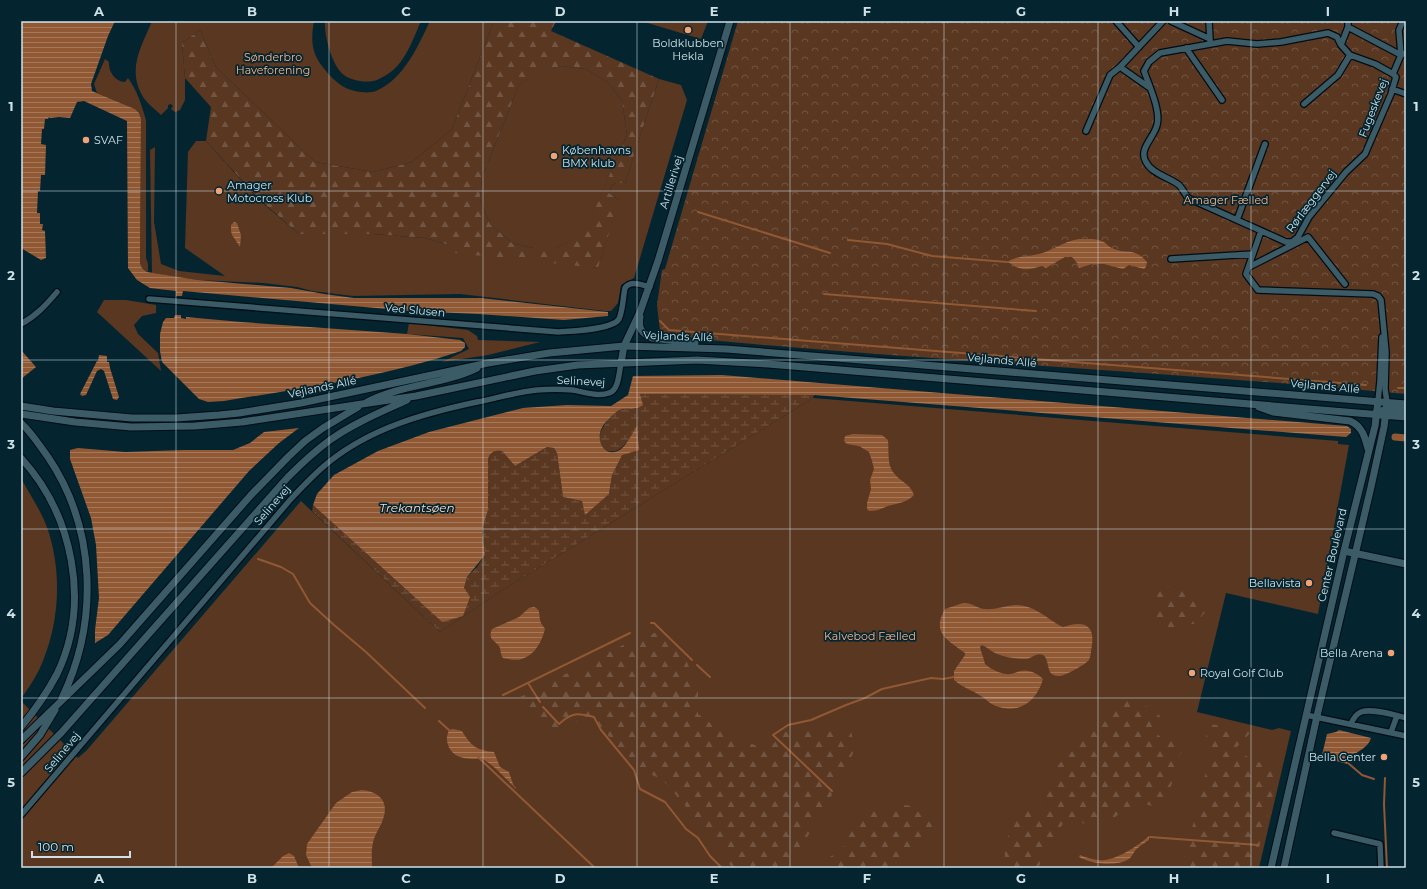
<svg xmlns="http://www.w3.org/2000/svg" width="1427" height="889" font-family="Montserrat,sans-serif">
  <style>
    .green { fill: #5a3721 }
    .forest { fill: url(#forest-firs); fill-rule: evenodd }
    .wetland { fill: url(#wetland-marsh) }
    .park { fill: url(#park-crowns) }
    .water { fill: url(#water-rules) }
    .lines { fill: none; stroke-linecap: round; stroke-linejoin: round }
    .stream { stroke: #915834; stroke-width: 2 }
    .canal { stroke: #915834; stroke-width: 7 }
    .minor-casing { stroke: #000d15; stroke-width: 8 }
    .tertiary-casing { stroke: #000d15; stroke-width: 9 }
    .minor { stroke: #3b5b67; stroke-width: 5.5 }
    .tertiary { stroke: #3b5b67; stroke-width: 7 }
    .grid { fill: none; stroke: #cfe0e7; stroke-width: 1; stroke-opacity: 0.55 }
    .poi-dot { fill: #efa376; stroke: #042530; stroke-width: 1.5 }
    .labels { text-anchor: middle; stroke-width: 3.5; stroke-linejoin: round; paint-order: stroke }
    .poi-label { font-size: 11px; fill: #cfe0e7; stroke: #042530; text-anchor: start }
    .park-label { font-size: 11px; fill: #f9b48c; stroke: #042530 }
    .street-label { font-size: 11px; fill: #cfe0e7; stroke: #042530 }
    .water-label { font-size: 12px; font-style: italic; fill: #fbd8c3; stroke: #042530 }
    .neatline { fill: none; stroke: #cfe0e7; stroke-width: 1.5 }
    .grid-label { font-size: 13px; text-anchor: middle; font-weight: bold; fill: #cfe0e7 }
  </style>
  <defs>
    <pattern id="forest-firs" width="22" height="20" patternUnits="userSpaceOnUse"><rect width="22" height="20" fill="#5a3721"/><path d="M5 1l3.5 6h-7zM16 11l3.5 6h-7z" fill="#715441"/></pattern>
    <pattern id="wetland-marsh" width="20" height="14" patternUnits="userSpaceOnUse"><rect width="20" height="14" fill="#5a3721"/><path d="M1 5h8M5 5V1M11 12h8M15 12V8" fill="none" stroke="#715441"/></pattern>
    <pattern id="park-crowns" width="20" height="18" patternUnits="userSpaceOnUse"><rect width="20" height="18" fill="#5a3721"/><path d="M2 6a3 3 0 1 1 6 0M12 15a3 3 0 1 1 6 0" fill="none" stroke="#715441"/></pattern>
    <pattern id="water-rules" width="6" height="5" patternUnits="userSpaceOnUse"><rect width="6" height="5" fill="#915834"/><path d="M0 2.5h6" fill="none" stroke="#a4785b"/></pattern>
  </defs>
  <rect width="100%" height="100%" fill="#042530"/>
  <path class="green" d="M152,21H314C312,32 311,43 315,54C319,65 336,84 346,88C354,92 369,94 376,91C404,79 418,46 430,21H494L452,129L412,162L373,172L315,162L216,67L200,30L182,43L185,78V100L180,110L175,112L171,109L173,106L171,104L168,105V108L161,115C155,109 146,103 142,95C127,68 142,46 152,21Z
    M325,21H421C414,37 406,60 392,71C388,74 383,77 379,79C369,84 352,81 344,75C332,66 324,36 325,21Z
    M641,21H708L701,39Z
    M105,59L109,62C108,71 115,82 125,82L128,78C137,90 142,106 146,120V258L148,264V272L142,268L140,263L141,120L139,113L135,109L97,93L94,84Z
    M561,66L586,69L609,83L622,101L627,135L584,234L556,248H533L512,243L490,224L480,200L482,177L519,85L540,71Z
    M659,79L681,85L687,100L634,278L621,285L618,303L611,311H605L460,294L353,296L312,291L297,287L263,283L198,280L152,273L150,150L155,147L154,222L161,264L179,271L225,276L185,248L188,152L196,141H206L259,200L299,234H373L425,238L449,245L598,268L619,200L609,193L612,185L616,183H625Z
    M104,300H126L156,305V313L142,316L134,325L138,334L158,353L161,371L97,312Z
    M409,323L468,330L477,336L478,340L540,342L488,355L442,362L469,349L463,338L407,334Z
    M813,398L1338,441V444L1349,445L1318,614L1226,593L1197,712L1272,730L1279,728L1291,731L1259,868H21V701L78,758L87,750L301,501L440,632L501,591Z
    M21,478C30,495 42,512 48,530C63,576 59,627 39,670C34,680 27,690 21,699Z"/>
  <path class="forest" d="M494,21H556L551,31L659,79L625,183H616L612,185L609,193L619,200V202L598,268L455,253L449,245L425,238L373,234H299L260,200L206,141L211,107L185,78L182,43L200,30L216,67L315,162L373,172L412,162L452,129ZM561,66L586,69L609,83L622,101L627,135L584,233L556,248H533L512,243L490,224L480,200L482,177L519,85L540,72Z
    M1157,585L1177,588L1194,597H1208L1211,601L1208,608L1197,623L1188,625L1178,633L1174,634L1154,625L1147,618C1151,611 1157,606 1159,598L1155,595L1154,586Z
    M668,628L687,662L698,690V714L717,728L768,751L785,729L851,731L855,749L839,783L789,868H732L705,829L663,780L635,767L600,726L584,718L568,727L555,741L514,700L625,644Z
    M1129,699H1137C1147,709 1158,710 1164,722L1157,734C1164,741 1173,739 1182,738L1183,750L1176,761L1177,769L1166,800L1161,805L1152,806L1145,804L1126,808L1114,818L1102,821L1087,824L1077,822L1063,824L1054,836L1049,850L1039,866L1033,868H1009L1005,858L1004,844L1019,816L1031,808L1048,806L1043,797L1039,793L1052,780L1055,768L1072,751L1073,747L1084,739L1085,735L1097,728L1108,715L1124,704Z
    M1211,724L1251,732L1234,750L1269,767L1276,783L1254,868H1183L1186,850L1198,806L1201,788L1208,766L1206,735Z
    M872,804L884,810L896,804L912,806L936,828L908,856L903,868H821L831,856L842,850L850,830Z"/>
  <path class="wetland" d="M640,394L814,395L813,398L501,591L440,632L312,511L313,505L442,622L464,588L467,577L477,567L485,555L482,530L488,510V459C490,452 495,450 502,451L515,466L547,447L554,448L557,453L563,497L582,501L585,514L609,494L612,475L627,440C622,453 604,457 600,441C597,431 612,413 621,409C625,408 632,409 636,409Z"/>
  <path class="park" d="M738,21H1406V394C1160,371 912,360 666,336L660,331L657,305L662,270L665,269Z"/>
  <path class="water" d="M21,21H115L108,36L91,84L92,91L135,109L139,113L141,119L140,263L142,268L147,272L198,280L291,288L324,294L354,298H481L608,312V316L564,320L478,314L410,311L183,291L182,296H176V291L150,288L137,280L128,268L127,121L84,101L77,102L70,118L59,117L50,118L49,117L48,119H45L44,129H42L41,144L46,145L45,175H41L40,191H38L37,213H40V224H43L42,230L45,231L46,258L41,260L21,248Z
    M234,222L237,223L241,235L240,247L232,235L231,231V225Z
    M1079,239C1087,239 1097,238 1104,242C1107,244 1109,247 1112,248C1126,255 1133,246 1147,262L1146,267L1144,269L1129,265L1123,269L1104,264H1092L1079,268L1077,263L1072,257H1065L1046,268L1042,266C1035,268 1026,271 1019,268C1014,267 1011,263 1007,262C1016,256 1024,257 1034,255C1050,253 1063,241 1079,239Z
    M175,315H181V318L186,319V317L241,322L407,334L460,340L465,343V347L461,351C384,377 304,388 224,401L208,402L199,399L162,362L160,351V334L163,322L166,318H174Z
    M21,350L36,367L21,379Z
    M99,355L107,356V362H109L110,368L119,397L117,400L113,399L104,371L101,369L97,371L86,395L82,396L80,394L97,361H98Z
    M722,375L1347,426L1351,429V433L1346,437L814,395L640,394L643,405C634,411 631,408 622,409C617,410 611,417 607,421C591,436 604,461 621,449C627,445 633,432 637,426L639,450L622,455L612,475L609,494L585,515L582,501L563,497L557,453L554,448L547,447L515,466L502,451C495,450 490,452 488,459V510L482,530L485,555L467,577L464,588L470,597L463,616L442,622L313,505L317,494L334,475L378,451L429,432L523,408L567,405L611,406L628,395L633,376Z
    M299,428L279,443L249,471L108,635L95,643V630L99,598L96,545L91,518L70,459V450L78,448L125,452L184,450H233L250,443L264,432Z
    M853,434L882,435L888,440C889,449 887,464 893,472C900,482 910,483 914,495C906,503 898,503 888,506C881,509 877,511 869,511L867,509V503L871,489L870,480L874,469L872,461L869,452L859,446L847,444L844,441L845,436Z
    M963,603C971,602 977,608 984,609C995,610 1004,606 1015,605C1034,604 1048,620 1063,627C1081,621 1095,622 1092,645C1091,649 1091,656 1089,660C1086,664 1065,676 1060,676C1044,677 1051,660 1043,655C1036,652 1031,659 1026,659C1015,659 1002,657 993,652C989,649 986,647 982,645L980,647C981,653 984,658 985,664C992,670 1002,675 1011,674C1014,673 1017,672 1020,671C1029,669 1037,673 1043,679C1037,701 1019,715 996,706C990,704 986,699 981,696C972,690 963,688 954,680V671L965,655V653C948,640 931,633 945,609Z
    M534,607C542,610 538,616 541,623C542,625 544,627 545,629C542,641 535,655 522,659C516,661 509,659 503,658C500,654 501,649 499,646C493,639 488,639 492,629L519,617L529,608Z
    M453,729L462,731C471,746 476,750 494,752L500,767L509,772L513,784L517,790C509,782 492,763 482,759C480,758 479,759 476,759C464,759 452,757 448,745C446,739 447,735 449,730Z
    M1339,730L1371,738C1369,747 1356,753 1348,758L1349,762L1347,764L1333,760L1322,755L1327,734L1336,732Z
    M362,790C381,792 390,803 382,822C379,829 374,836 373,843C371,851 372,859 372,868H312L306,855L307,844L336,803L352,792Z
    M1149,836V840C1146,842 1142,844 1139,847C1134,850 1133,856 1129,859C1116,867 1092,864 1079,857L1080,855C1087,858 1097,861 1105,860C1119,858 1138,846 1149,836Z
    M289,853L294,856L299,868H271L283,856Z"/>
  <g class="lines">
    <path class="stream" d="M698,212L830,253
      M848,240L887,244L932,256L1007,262
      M824,294L1036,311
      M660,321L669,330L1366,385
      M1398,388H1406
      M258,559L281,567L293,574L310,603L334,625L366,652L425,708
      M651,623H654L692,660
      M697,665L710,677
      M528,683L540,702
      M503,695L630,633
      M543,707L559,724C572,712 578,713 594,717L601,730L634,770L640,789L665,802L686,829L698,838L710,856L722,868
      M439,721L450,731
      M478,757L595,868
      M1348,763L1362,775L1374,779
      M1385,778L1384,804L1387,868
      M832,791L773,735L788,725L811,720L846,705L865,698L882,689L931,678L943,679L954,677
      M1150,837L1258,845"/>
    <path class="canal" d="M1395,437L1406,438"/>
    <defs>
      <path id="minor" d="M1116,21L1139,47
        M1171,21L1210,39
        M1209,21L1210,41
        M1348,27L1401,55
        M1328,33L1337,37L1341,45L1350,55L1375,64L1393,74L1396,77L1391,94L1365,154L1346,172L1309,217L1298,237L1292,242H1286L1188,198C1185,194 1182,188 1179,185C1169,177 1152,174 1146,162C1138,149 1154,138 1157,125C1161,111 1149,85 1144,71L1149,62L1160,53L1227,41L1257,44L1281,42Z
        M1341,45L1348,27V21
        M1186,48L1222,100
        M1401,55L1399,30L1403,21
        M1393,74L1401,55L1406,53
        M1150,88L1120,67L1163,21
        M1392,89L1406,94
        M1304,104L1338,75L1350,55
        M1086,131L1110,75L1120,67
        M1237,220L1265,144
        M1261,231L1246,274L1258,290L1373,294L1378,296L1381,300L1386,352L1385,389L1387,402
        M1171,259L1253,254
        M1249,267L1308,237L1345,284
        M149,299L559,332C571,331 612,330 619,319C623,310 623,297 625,288C631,280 641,285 650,287
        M21,324C36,316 46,305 57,292
        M1378,401L1380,381L1382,337
        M1306,715L1406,736
        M1351,724C1353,719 1356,714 1361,712C1372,708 1395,715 1406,718
        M1391,732L1397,716
        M21,815L290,500C302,487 315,473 329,462C371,428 425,413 477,402C497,398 517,392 537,390C549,389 561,389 573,390C584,392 598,397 609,393C619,390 619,372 621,363
        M1334,833L1380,844L1381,868"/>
      <path id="tertiary" d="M640,317C638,328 641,333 652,338L695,343
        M621,363L624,346L640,312L658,261L730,21
        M367,402C402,384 442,385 477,368
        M21,406L53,411L132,418H176L219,415L239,413L301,403L488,363L549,353L624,346L726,349L1406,404
        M1259,407L1273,412L1350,421C1362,426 1365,437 1368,449
        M1382,411L1386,409L1406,410
        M21,414L75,422L131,427L195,426L242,422L362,404L416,396L535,371L578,365L697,360L768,364L1406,417
        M21,423C32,433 39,445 48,457C96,528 99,621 62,698
        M21,458C73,515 91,603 57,674C47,693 35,710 21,727
        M1344,551L1406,564
        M21,740L120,644L251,495L288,457L305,441L323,428L358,407
        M21,757L40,735L55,710
        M21,773L61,733L288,477C301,464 315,451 330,440C354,423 381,412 407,400
        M1271,868L1344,551L1375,426L1378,401
        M1284,868L1317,716L1371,487L1384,427L1387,402"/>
    </defs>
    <use href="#minor" class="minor-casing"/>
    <use href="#tertiary" class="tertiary-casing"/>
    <use href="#minor" class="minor"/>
    <use href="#tertiary" class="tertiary"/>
  </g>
  <path class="grid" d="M176,21V868M329,21V868M483,21V868M637,21V868M790,21V868M944,21V868M1098,21V868M1251,21V868M21,191H1406M21,360H1406M21,529H1406M21,698H1406"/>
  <g class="poi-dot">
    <circle cx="688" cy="30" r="4"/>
    <circle cx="86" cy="140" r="4"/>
    <circle cx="554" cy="156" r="4"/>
    <circle cx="219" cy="191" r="4"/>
    <circle cx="1309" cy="583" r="4"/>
    <circle cx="1391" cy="653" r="4"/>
    <circle cx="1192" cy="673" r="4"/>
    <circle cx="1384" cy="757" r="4"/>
  </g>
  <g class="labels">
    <g class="poi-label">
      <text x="688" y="47" text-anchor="middle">Boldklubben<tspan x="688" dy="13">Hekla</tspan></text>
      <text x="94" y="144">SVAF</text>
      <text x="562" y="154">Københavns<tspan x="562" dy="13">BMX klub</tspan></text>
      <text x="227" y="189">Amager<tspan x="227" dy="13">Motocross Klub</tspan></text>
      <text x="1301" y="587" text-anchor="end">Bellavista</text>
      <text x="1383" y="657" text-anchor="end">Bella Arena</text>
      <text x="1200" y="677">Royal Golf Club</text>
      <text x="1376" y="761" text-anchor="end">Bella Center</text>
    </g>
    <g class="park-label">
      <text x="273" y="61">Sønderbro<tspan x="273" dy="13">Haveforening</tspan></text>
      <text x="1226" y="204">Amager Fælled</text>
      <text x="870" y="640">Kalvebod Fælled</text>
    </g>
    <g class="street-label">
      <text transform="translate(1373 108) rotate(-69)" y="4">Fugeskevej</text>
      <text transform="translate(671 182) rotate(-73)" y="4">Artillerivej</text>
      <text transform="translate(1311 201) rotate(-53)" y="4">Rørlæggervej</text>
      <text transform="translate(415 310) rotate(5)" y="4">Ved Slusen</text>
      <text transform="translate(678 336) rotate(2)" y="4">Vejlands Allé</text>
      <text transform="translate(1002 360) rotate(5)" y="4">Vejlands Allé</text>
      <text transform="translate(581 381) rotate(3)" y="4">Selinevej</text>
      <text transform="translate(1325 386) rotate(5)" y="4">Vejlands Allé</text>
      <text transform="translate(322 387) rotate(-12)" y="4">Vejlands Allé</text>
      <text transform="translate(272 505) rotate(-49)" y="4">Selinevej</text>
      <text transform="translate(1332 555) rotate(-77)" y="4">Center Boulevard</text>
      <text transform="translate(62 752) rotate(-50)" y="4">Selinevej</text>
    </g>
    <g class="water-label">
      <text x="417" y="512">Trekantsøen</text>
    </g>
  </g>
  <rect width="1427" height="889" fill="none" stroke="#042530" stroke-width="44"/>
  <path d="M32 851v6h98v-6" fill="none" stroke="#cfe0e7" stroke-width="2"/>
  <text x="38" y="851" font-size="12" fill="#cfe0e7" stroke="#042530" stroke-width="3" paint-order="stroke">100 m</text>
  <rect x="22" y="22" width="1383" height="845" class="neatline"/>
  <g class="grid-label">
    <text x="99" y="16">A</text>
    <text x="252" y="16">B</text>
    <text x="406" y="16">C</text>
    <text x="560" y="16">D</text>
    <text x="714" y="16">E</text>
    <text x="867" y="16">F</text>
    <text x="1021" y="16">G</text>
    <text x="1174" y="16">H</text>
    <text x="1328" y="16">I</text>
    <text x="11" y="111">1</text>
    <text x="1416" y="111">1</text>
    <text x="11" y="280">2</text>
    <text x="1416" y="280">2</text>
    <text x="11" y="449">3</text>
    <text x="1416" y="449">3</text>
    <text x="11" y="618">4</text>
    <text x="1416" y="618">4</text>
    <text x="11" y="787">5</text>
    <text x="1416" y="787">5</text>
    <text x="99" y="883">A</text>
    <text x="252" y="883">B</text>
    <text x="406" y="883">C</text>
    <text x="560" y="883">D</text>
    <text x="714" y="883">E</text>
    <text x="867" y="883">F</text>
    <text x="1021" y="883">G</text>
    <text x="1174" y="883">H</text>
    <text x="1328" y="883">I</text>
  </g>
</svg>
